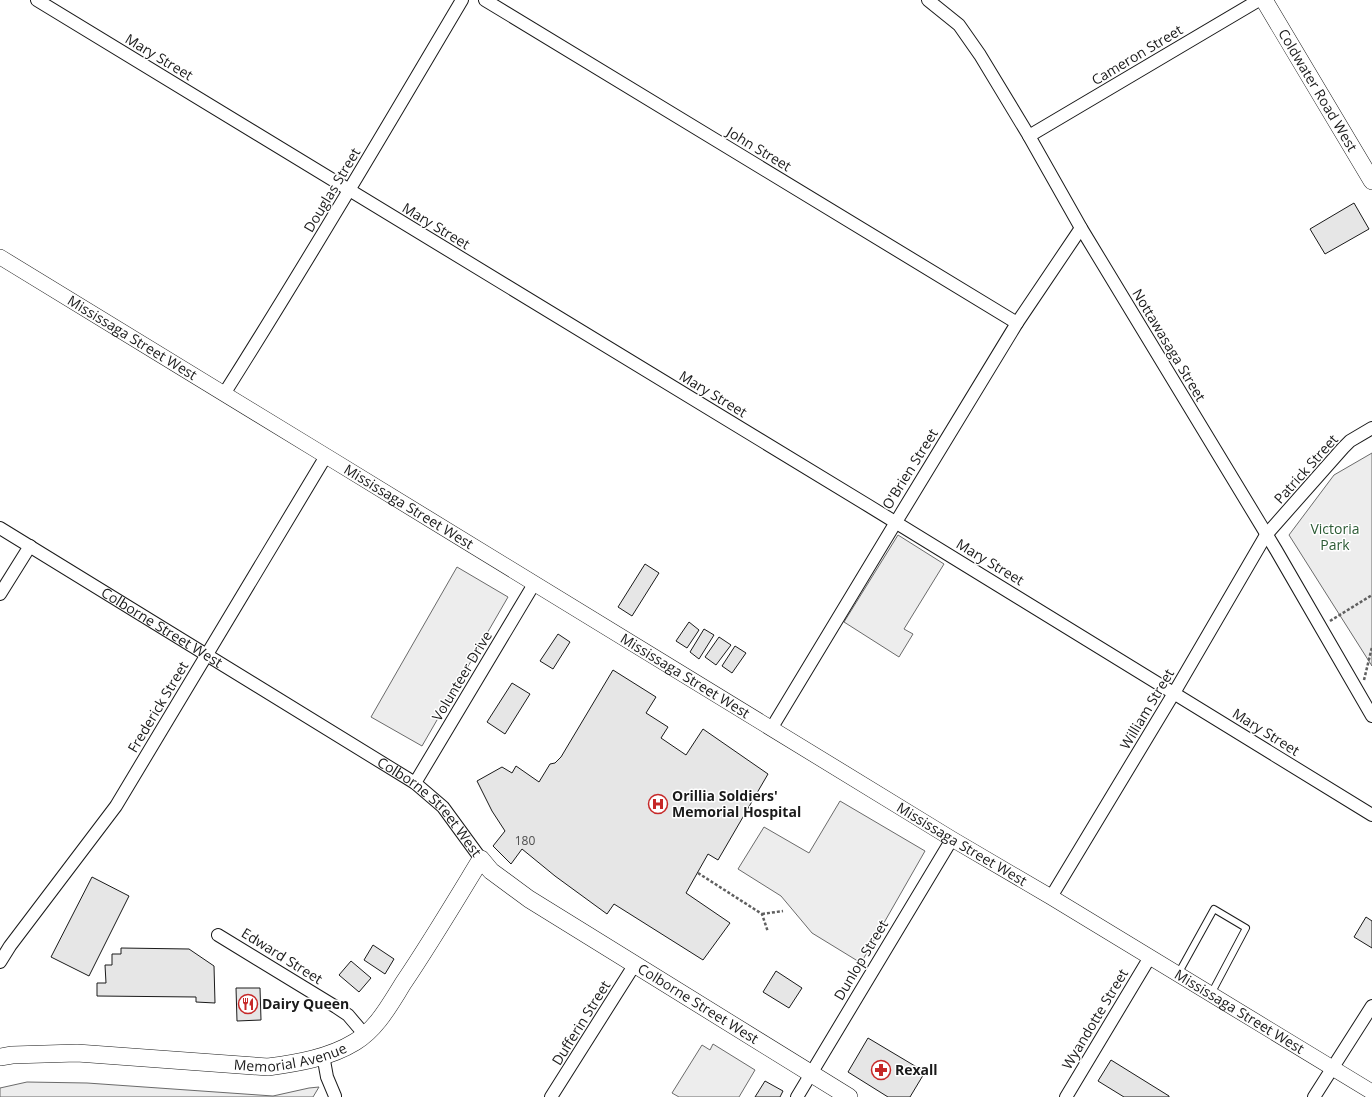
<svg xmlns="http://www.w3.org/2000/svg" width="1372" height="1097" font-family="'Open Sans',sans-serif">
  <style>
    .built { fill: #ededed; stroke: #6a6a6a }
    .building { fill: #e6e6e6; stroke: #1a1a1a }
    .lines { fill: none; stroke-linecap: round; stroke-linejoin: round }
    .service-casing { stroke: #1a1a1a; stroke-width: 8 }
    .minor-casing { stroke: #1a1a1a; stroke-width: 14 }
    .tertiary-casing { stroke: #1a1a1a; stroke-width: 16 }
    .secondary-casing { stroke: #1a1a1a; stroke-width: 18 }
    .path { stroke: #5f5f5f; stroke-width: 2.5; stroke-dasharray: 3 2; stroke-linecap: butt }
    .service { stroke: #fff; stroke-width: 6 }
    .minor { stroke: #fff; stroke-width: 12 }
    .tertiary { stroke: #fff; stroke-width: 15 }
    .secondary { stroke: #fff; stroke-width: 17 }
    .labels { text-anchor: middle; stroke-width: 3; stroke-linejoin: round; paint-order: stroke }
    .number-label { font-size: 12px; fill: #4d4d4d }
    .street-label { font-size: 14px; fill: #1a1a1a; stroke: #fff }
    .park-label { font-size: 14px; fill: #2b5a34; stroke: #fff }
    .poi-label { font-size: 14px; font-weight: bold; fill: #1a1a1a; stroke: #fff; text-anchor: start }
  </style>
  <rect width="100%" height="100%" fill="#fff"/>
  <path class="built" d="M1372,453V666L1289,535L1334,475Z
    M898,535L944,564L904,629L913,634L899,657L844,622Z
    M457,567L508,597L422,746L371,717Z
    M840,801L925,851L861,963L812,933L781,896L738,869L764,827L809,853Z
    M713,1044L755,1070L739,1097H679L672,1093L702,1045L710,1050Z
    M27,1082L87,1083L273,1096L309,1088L319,1087L313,1097H0V1088Z"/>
  <path class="building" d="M1354,203L1369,229L1325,254L1310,229Z
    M645,564L659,573L632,616L618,607Z
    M689,622L699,630L687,648L676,641Z
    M704,629L714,635L699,659L690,652Z
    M558,634L570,642L553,669L540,661Z
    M719,637L731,645L716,665L705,657Z
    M735,646L746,653L732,673L722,666Z
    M613,670L656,697L646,713L668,727L661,738L686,755L703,729L768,774L718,860L708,854L686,893L730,923L703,960L614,904L607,914L555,876L522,849L511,864L493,846L505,831L492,811L477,781L502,767L512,773L516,766L539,782L550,764L555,763L561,757Z
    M512,683L530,694L505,734L487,722Z
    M92,877L129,896L89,976L51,957Z
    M1366,917L1372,921V948L1354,937Z
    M373,945L394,959L385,974L364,960Z
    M121,948L189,949L214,966L215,1003L196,1002V997L97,996V983H106L105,965H112V954H121Z
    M351,961L371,978L359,992L339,975Z
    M776,971L802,988L789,1008L763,992Z
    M236,988H260L261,1020L237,1021Z
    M868,1038L925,1072L910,1097H888L848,1072Z
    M1111,1060L1169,1096V1097H1124L1098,1081Z
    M765,1081L783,1091L780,1097H755Z"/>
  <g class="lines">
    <defs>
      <path id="service" d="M1178,974L1214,909L1246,928L1211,994"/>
      <g id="minor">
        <path d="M37,0C482,272 929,540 1372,815"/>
        <path d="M485,0L1017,323"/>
        <path d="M928,0L959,25L980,55L1029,136L1081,228L1276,550L1372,716"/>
        <path d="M1029,136L1259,0"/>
        <path d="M224,394C306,264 384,132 462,0"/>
        <path id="s1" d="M0,528L415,783L443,807L481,859"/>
        <path d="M0,594L30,546"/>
        <path d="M771,729L896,522L1017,323L1081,228"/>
        <path d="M415,783L534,584"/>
        <path d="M1051,897L1174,693L1266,535L1343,448L1350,441L1372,428"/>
        <path d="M218,935L336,1007L348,1015L365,1035"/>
        <path d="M0,962L10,946L116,806L326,456"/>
        <path d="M323,1055L327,1077L335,1096"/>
        <path d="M551,1097L635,964"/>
        <path d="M797,1097L952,839"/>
        <path d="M1066,1097L1150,957"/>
        <path d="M1314,1097L1372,1006"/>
      </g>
      <g id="tertiary">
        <path id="s2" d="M0,257L326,456L952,839L1051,897L1372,1092"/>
      </g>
      <g id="secondary">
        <path id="s3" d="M1264,0L1372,181"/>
        <path id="s4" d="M0,1057L12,1055L77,1053L268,1067C297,1063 329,1058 355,1042C377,1029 390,1004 404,982C431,942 456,900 481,859L491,871L529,899L849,1097"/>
      </g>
    </defs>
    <use href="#service" class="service-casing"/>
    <use href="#minor" class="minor-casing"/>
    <use href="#tertiary" class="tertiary-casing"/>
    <use href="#secondary" class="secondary-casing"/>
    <path class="path" d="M1330,621L1372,595
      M1364,680L1372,647
      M698,873L762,914L768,932
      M762,914L783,911"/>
    <use href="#service" class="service"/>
    <use href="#minor" class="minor"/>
    <use href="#tertiary" class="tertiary"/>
    <use href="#secondary" class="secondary"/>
  </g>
  <defs>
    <symbol id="hospital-ring" viewBox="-11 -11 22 22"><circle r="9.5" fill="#fff" stroke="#c62828" stroke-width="1.5"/><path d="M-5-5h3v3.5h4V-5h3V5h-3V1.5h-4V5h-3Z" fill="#c62828"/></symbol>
    <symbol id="restaurant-ring" viewBox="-11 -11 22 22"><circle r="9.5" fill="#fff" stroke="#c62828" stroke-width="1.5"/><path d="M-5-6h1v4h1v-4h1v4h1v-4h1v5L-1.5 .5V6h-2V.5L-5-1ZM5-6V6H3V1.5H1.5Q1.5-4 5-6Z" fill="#c62828"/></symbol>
    <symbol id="pharmacy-ring" viewBox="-11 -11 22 22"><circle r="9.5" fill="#fff" stroke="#c62828" stroke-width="1.5"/><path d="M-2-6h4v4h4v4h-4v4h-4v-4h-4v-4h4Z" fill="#c62828"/></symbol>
  </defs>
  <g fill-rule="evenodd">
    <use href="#hospital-ring" x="647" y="793" width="22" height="22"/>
    <use href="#restaurant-ring" x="237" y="993" width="22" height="22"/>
    <use href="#pharmacy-ring" x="870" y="1059" width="22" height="22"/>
  </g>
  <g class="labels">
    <g class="number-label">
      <text x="525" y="845">180</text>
    </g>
    <g class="street-label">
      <text transform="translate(1137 55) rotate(-31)" y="5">Cameron Street</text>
      <text transform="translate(159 57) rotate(31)" y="5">Mary Street</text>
      <text dy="5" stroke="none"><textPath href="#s3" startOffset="105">Coldwater Road West</textPath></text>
      <text transform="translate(759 149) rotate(31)" y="5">John Street</text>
      <text transform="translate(332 190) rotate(-59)" y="5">Douglas Street</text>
      <text transform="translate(436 226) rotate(31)" y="5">Mary Street</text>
      <text dy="5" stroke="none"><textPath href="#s2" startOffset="155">Mississaga Street West</textPath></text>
      <text transform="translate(1169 345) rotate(59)" y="5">Nottawasaga Street</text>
      <text transform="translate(713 394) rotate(31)" y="5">Mary Street</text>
      <text transform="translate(910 469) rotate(-58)" y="5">O'Brien Street</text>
      <text transform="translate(1306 469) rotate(-48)" y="5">Patrick Street</text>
      <text dy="5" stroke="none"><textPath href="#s2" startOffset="479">Mississaga Street West</textPath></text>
      <text transform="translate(990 562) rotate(31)" y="5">Mary Street</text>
      <text dy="5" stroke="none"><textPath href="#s1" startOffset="190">Colborne Street West</textPath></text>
      <text transform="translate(462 676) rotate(-59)" y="5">Volunteer Drive</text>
      <text dy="5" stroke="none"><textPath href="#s2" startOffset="803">Mississaga Street West</textPath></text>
      <text transform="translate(158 707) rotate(-59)" y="5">Frederick Street</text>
      <text transform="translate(1147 709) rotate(-59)" y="5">William Street</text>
      <text transform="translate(1266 732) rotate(32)" y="5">Mary Street</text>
      <text dy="5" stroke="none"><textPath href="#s1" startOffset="514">Colborne Street West</textPath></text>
      <text dy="5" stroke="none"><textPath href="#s2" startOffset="1127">Mississaga Street West</textPath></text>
      <text transform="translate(282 956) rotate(32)" y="5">Edward Street</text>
      <text transform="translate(861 960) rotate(-59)" y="5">Dunlop Street</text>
      <text dy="5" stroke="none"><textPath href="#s4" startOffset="845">Colborne Street West</textPath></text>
      <text dy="5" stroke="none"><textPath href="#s2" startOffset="1451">Mississaga Street West</textPath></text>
      <text transform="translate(1095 1019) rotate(-59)" y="5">Wyandotte Street</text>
      <text transform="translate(581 1023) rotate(-58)" y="5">Dufferin Street</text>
      <text dy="5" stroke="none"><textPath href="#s4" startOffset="292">Memorial Avenue</textPath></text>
    </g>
    <g class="park-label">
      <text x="1335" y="534">Victoria<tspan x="1335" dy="16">Park</tspan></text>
    </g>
    <g class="poi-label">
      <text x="672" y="801">Orillia Soldiers'<tspan x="672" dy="16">Memorial Hospital</tspan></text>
      <text x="262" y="1009">Dairy Queen</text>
      <text x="895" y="1075">Rexall</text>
    </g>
  </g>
</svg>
